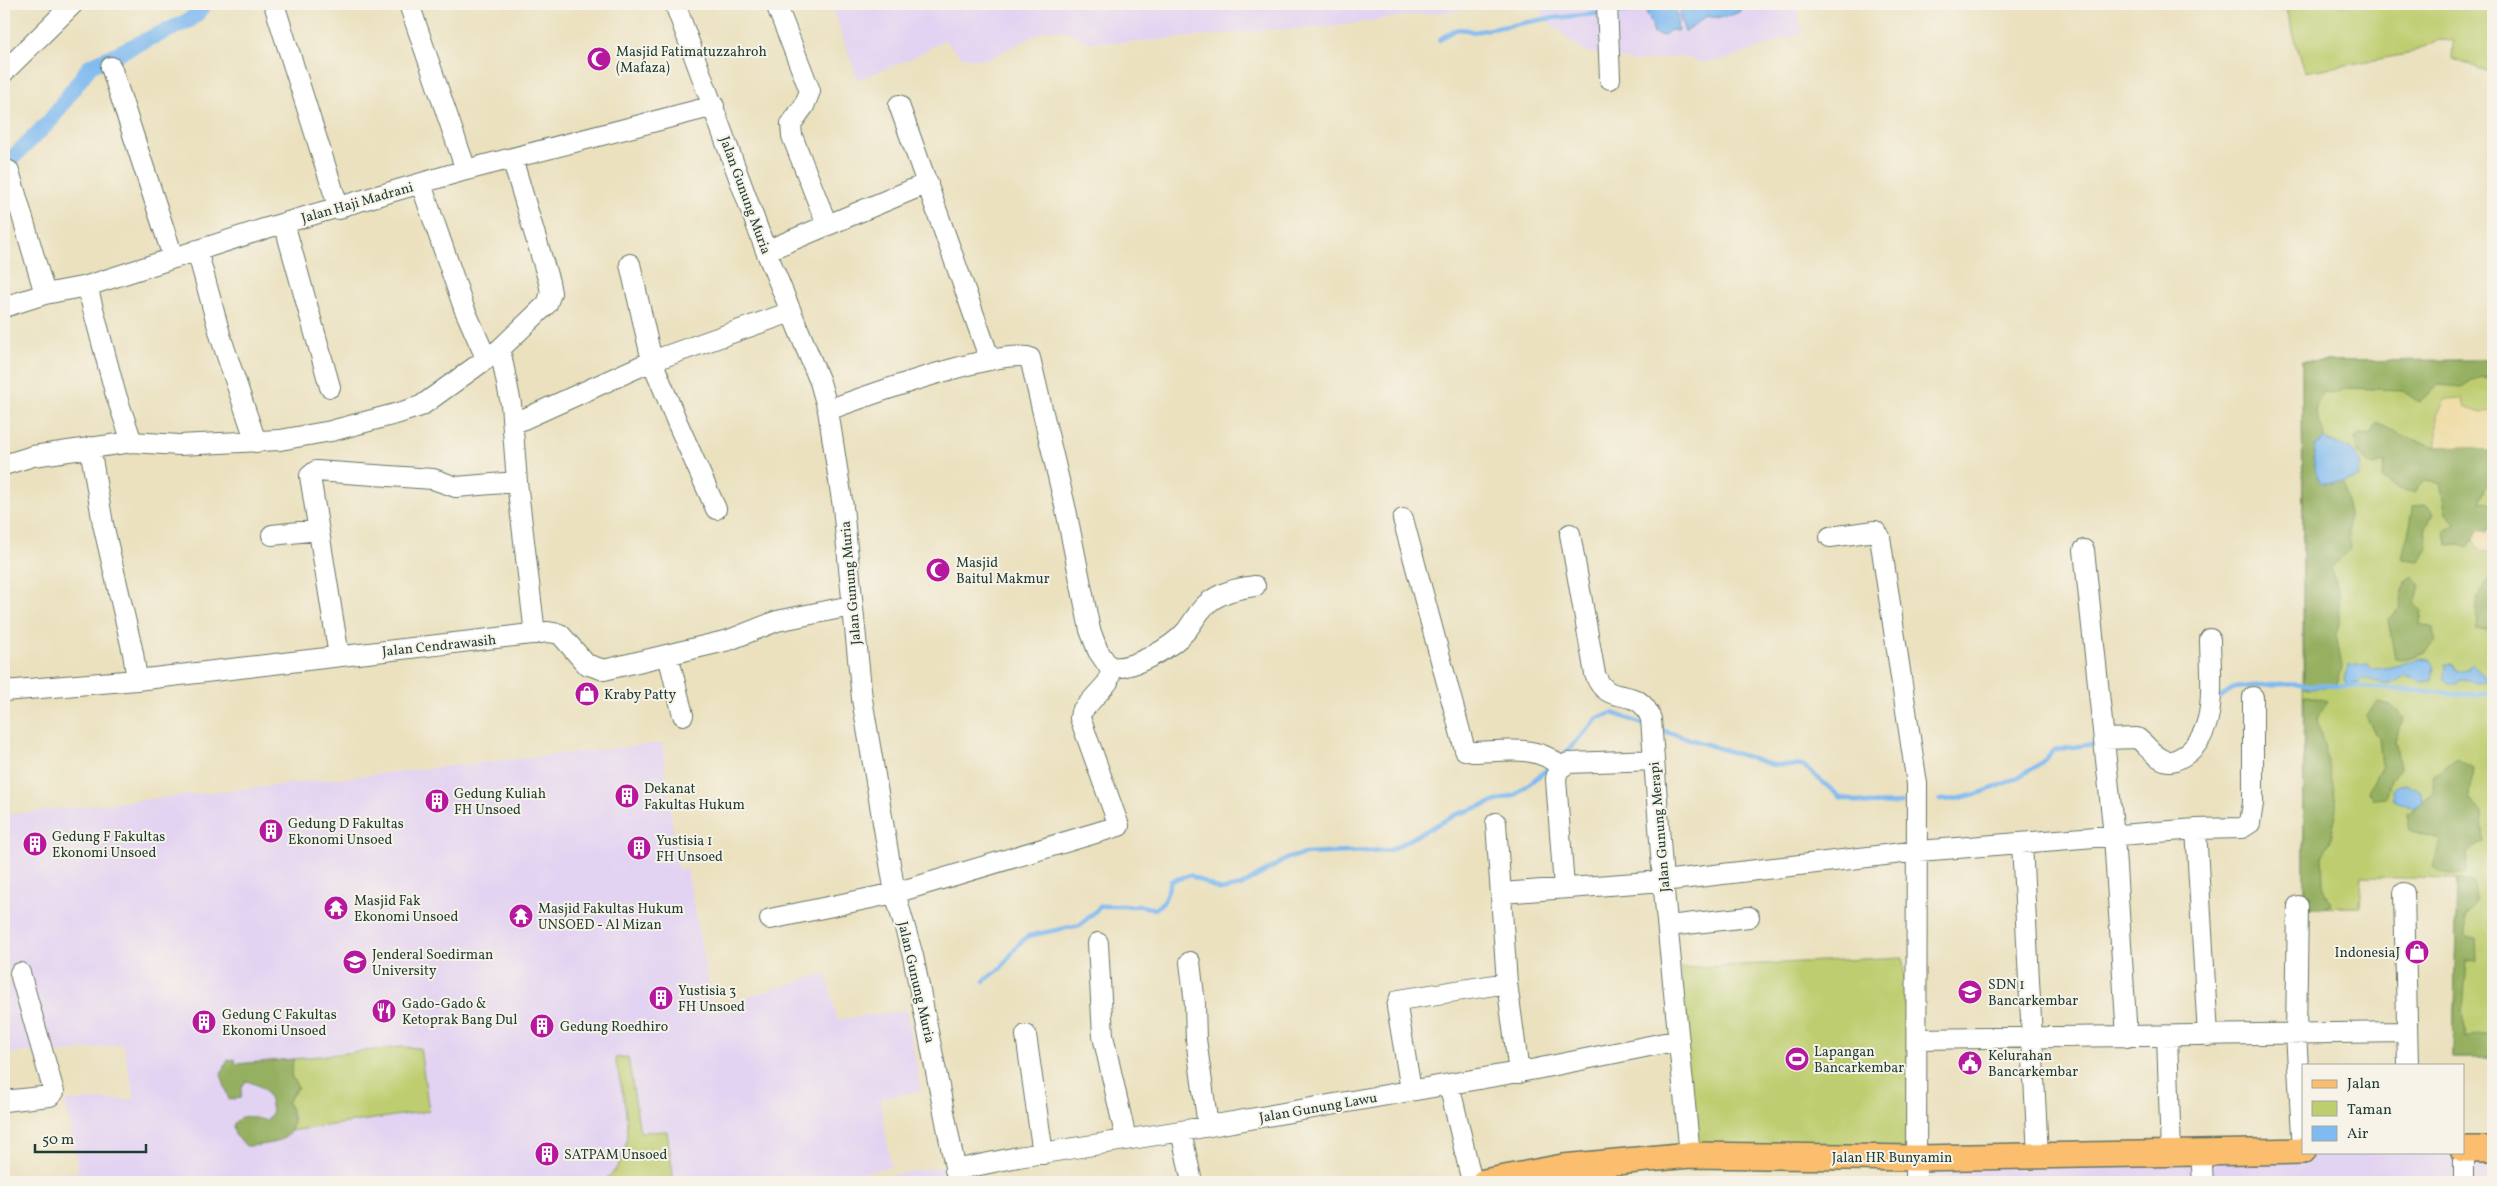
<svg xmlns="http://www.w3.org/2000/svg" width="2497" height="1186" font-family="Vollkorn,serif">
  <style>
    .built { fill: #e3d3f2 }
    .green { fill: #becd70; stroke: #6e8552 }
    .forest { fill: #96b062; stroke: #5a764b }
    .sand { fill: #eeda9e; stroke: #868c69 }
    .water { fill: #7fbaf0; stroke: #4f7c92 }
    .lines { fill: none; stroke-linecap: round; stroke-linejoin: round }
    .stream { stroke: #7fbaf0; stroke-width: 4.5 }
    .canal { stroke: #7fbaf0; stroke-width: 16 }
    .minor-casing { stroke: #667665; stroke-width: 22 }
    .major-casing { stroke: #667665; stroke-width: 28 }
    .minor { stroke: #fff; stroke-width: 20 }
    .major { stroke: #fabe6e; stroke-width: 25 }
    .labels { text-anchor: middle; stroke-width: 4; stroke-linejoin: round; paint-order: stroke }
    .poi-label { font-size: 14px; fill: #1f3d34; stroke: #f7f3e8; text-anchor: start }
    .street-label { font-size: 14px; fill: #1f3d34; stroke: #f7f3e8 }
  </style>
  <rect width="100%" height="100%" fill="#f7f3e8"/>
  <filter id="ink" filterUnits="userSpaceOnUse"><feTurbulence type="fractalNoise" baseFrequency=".02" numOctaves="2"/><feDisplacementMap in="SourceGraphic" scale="10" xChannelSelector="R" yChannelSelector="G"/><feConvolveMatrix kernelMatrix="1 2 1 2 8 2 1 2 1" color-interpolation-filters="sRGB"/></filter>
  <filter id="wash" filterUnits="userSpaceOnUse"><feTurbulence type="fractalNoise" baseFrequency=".0096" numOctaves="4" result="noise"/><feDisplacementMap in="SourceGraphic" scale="20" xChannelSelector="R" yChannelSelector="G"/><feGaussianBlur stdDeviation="1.12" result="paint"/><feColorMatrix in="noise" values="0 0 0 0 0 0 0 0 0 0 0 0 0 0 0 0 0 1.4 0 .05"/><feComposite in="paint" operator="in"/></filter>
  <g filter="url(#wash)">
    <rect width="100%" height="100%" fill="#ebe1bf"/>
    <path class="built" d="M831,4H1527L1404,16L1330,27L1269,30L1135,42H1088L1067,31L1046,30L986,60L962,57L944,40L912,58L858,80Z
      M1538,4H1797L1802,33L1724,60L1702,62L1680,56L1636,62L1583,51L1545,19Z
      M662,743L678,869H687L713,1007L826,973L837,1020L906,1010L921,1091L880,1098L891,1167L805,1182H4V1178L79,1172L65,1101L135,1099L123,1044L52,1054L24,967L7,971L4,957V815Z
      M18,978L36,1051L4,1054V986Z
      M2493,1149V1182H1916L1917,1158L2303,1152H2463Z
      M942,1167L945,1182H844L941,1167Z"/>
    <path class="green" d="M2284,4H2493V73L2452,59L2453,41L2439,40L2408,54L2305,72Z
      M2493,360V1058H2453L2457,879L2362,877L2360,907L2304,908L2302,361Z
      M1903,957L1912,1149L1691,1160L1681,968Z
      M401,1047L420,1048L429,1111L291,1131L294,1116L287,1102L298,1087L291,1076L293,1059Z
      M628,1057L640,1132L667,1131L674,1182H602C643,1154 623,1099 615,1058Z"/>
    <path class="forest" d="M2493,360V379L2480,376L2463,387L2438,385L2419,402L2401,390L2347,388L2335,393L2323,392C2307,413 2323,418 2324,439L2315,446L2330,483L2343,482C2350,501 2347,527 2350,549L2330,568L2339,592V625L2336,634L2342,667L2336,687L2304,688L2302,361Z
      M2377,423L2404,436L2437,447L2462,446L2493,452V475L2488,481L2480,502L2490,503C2496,513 2494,524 2487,532L2479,529L2468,548L2461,544L2448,545L2444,532L2455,524L2446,512L2440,483L2424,481L2414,492L2401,490L2382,480L2385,462L2371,465L2359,453L2354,438L2360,434L2371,436Z
      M2426,505L2433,513L2425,530L2428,547L2420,561L2402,559C2405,541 2412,524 2413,506Z
      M2493,574V611L2488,630L2476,629C2479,598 2471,600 2493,574Z
      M2413,576L2421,586L2413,602L2422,611L2420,624L2432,628L2436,641L2427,651L2403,660L2395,659L2388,619L2399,609L2405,582Z
      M2304,695L2327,701L2317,720L2330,769L2337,809L2330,843L2322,856L2323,884L2331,905L2322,908H2304Z
      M2378,702L2391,705L2403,718L2395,741L2400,768L2391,779L2386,798L2373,799L2368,791L2382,766L2379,738L2374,732L2366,716Z
      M2456,759L2473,768L2470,797L2482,814L2484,842L2467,852L2466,873C2453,875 2444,875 2433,867L2440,840L2410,830L2407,814L2434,792L2432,776Z
      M2457,879L2474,883L2475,903L2466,917V937L2476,938L2477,960L2467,961L2463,1010L2466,1039L2476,1034H2493V1058H2453Z
      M235,1059L236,1064L293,1059L291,1076L298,1087L287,1102C305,1139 277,1145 246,1146L235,1135L233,1126C241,1108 256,1121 267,1120L272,1113C270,1093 265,1086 246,1081L242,1087L241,1098L229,1100L221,1074L228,1060Z"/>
    <path class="sand" d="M2462,398L2465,407L2481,413L2493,409V452L2462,446L2437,447V415L2446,399Z
      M2493,522V552H2481L2473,540L2479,529L2487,532Z"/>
    <path class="water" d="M1652,4H1676L1678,31L1670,30L1664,36L1653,34L1652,23L1646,12Z
      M1692,4H1742L1739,12C1728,17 1718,19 1707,16L1685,32L1679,15L1682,8Z
      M2324,439C2343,447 2368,450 2358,478L2343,482L2320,483C2314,470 2312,460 2315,446Z
      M2418,658L2431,659L2434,664L2432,681L2421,682L2406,676C2387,689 2385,684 2365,678L2358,683L2347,685L2344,678L2349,666L2368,664L2371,669C2387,669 2403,665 2418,658Z
      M2445,664H2451L2457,672L2467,670L2472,664L2487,677L2485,682L2477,683L2463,680L2456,684H2448L2444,680Z
      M2398,784H2406L2421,792L2422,802L2413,808L2394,800L2393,789Z"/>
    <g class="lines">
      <path class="stream" d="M1614,12L1636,11L1647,4
        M1439,40C1452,30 1458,26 1474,32L1545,19L1603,13
        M2218,698L2234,688L2272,684L2348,686L2475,695L2493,693
        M1661,730L1773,765L1804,766L1840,797L1867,804L1902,803
        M1560,759L1598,718L1613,713L1642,724
        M1940,800C1972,800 2034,776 2054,750L2100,743
        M984,981L1001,968L1018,945L1028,936L1080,925L1101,906H1142L1155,909L1164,901L1171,881L1190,875L1220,890L1241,886L1288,858L1305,854L1390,850L1455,815L1515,795L1550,767"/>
      <path class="canal" d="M4,166L50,121L90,66L188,21L196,15L204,4"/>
    </g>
  </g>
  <g filter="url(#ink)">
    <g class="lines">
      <defs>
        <path id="minor" d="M274,4L339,209
          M409,4L466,170
          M675,4L766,251L820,382L828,410L843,507L862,699L895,893L913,956L958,1182
          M776,4L810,91L804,106L791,124L792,136L827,225
          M1607,4L1610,79
          M111,67L173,257
          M4,72L73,4
          M899,105L990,360
          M9,171L45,294
          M421,184L464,308L486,358
          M284,223L330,387
          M197,250L221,338L256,442
          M766,251L928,183
          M630,264L652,361L791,312
          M87,286L115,392L132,442
          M4,307L45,294L87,286L267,228L466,170L714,106
          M500,349L511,404L517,482L535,634
          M828,410C861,398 1004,346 1030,358L1066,510L1090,630L1098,651L1109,667C1132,671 1173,647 1187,630C1194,621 1199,610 1208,603C1221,592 1238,588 1255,586
          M513,424L652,361L677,422L716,509
          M90,447L103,524L133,653L137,680
          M4,465L33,456L132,442L179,445L280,440L331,431L399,413L421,406L500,349L547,304L551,293L549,282L512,158
          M1403,519L1465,750L1473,752C1499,752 1542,743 1560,768
          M1570,534L1595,674C1608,710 1638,682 1651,719L1663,881L1690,1155
          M272,535L318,530
          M1830,537L1875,531L1880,537L1917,784L1916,1182
          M2084,550L2114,836L2127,1037
          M668,655L683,715
          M339,656L310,476L316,471L433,479L456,487L517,482
          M4,691L137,680L548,632L560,634L586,664L604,670L729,640L777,621L851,606
          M2104,739L2137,738C2146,744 2153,756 2164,760C2173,763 2178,759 2185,755C2220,731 2210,675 2210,639
          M1496,823L1507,983L1519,1073
          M2196,829L2208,1036
          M2022,844L2038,1155
          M1564,888L1556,779L1558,770L1568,763L1654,760
          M1501,893L1663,881L1919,851L2196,829L2242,828L2250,823L2253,803V697
          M2404,893L2408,1065
          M2298,906L2296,1034L2303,1151
          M770,919L895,893L1119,826L1080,718L1081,712L1108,682L1112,668
          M1668,926L1749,917
          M1098,943L1103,1036L1126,1139
          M1190,962L1195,1004L1196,1039L1208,1126
          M1026,1035L1043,1154
          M2167,1036L2171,1154
          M1917,1039L2406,1032
          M1449,1084L1472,1182
          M1411,1090L1397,1007L1399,1000L1507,983
          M4,1101L50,1096L54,1092L20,973
          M1181,1131L1192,1182
          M2464,1149V1182
          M2201,1154L2203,1182
          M955,1170L1018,1157L1181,1131L1536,1069L1679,1040"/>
        <path id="major" d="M2463,1149H2493
          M1484,1182L1563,1167L1690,1155L1917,1158L2303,1151"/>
      </defs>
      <use href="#minor" class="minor-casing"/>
      <use href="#major" class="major-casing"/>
      <use href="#minor" class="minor"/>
      <use href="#major" class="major"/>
    </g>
  </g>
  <defs>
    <symbol id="mosque-disc" viewBox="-11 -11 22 22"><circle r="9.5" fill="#b5179e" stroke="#f7f3e8"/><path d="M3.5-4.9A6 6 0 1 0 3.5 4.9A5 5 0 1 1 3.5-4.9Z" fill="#fff"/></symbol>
    <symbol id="shop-disc" viewBox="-11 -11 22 22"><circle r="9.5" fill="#b5179e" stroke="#f7f3e8"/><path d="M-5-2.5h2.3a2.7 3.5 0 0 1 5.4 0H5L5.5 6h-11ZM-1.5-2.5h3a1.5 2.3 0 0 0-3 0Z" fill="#fff"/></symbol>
    <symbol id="building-disc" viewBox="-11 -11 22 22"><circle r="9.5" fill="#b5179e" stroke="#f7f3e8"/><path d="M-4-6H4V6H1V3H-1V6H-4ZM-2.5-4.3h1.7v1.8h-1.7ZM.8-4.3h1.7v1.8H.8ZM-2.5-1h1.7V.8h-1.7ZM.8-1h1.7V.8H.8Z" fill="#fff"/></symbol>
    <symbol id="temple-disc" viewBox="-11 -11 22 22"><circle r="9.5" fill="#b5179e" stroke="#f7f3e8"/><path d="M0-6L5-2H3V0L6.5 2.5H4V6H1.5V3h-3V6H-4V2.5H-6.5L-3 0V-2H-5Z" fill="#fff"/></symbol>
    <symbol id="university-disc" viewBox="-11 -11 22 22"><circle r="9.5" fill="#b5179e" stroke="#f7f3e8"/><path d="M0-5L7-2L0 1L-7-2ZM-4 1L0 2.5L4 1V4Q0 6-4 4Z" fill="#fff"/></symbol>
    <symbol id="school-disc" viewBox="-11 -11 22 22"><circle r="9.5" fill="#b5179e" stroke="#f7f3e8"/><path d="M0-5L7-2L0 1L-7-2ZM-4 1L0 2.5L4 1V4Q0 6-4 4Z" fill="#fff"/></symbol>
    <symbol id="restaurant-disc" viewBox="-11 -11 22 22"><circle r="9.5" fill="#b5179e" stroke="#f7f3e8"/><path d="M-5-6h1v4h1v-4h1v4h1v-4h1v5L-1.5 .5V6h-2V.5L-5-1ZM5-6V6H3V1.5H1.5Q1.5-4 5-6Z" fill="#fff"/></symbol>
    <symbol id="stadium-disc" viewBox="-11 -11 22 22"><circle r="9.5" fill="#b5179e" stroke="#f7f3e8"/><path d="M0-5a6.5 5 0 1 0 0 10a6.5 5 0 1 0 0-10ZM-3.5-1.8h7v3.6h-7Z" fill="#fff"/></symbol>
    <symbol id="civic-disc" viewBox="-11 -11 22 22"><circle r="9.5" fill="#b5179e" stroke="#f7f3e8"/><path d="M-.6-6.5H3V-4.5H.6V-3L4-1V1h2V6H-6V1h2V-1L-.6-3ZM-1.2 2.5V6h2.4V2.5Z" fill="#fff"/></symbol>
  </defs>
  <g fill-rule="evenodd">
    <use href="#mosque-disc" x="585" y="45" width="28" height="28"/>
    <use href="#mosque-disc" x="924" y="556" width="28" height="28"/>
    <use href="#shop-disc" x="573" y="680" width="28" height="28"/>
    <use href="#building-disc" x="613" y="782" width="28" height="28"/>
    <use href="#building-disc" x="423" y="787" width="28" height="28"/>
    <use href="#building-disc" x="257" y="817" width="28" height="28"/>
    <use href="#building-disc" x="21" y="830" width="28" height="28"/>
    <use href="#building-disc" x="625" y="834" width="28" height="28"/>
    <use href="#temple-disc" x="322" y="894" width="28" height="28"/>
    <use href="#temple-disc" x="507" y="902" width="28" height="28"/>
    <use href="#shop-disc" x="2403" y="938" width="28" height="28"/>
    <use href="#university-disc" x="341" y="948" width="28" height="28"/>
    <use href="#school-disc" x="1956" y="978" width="28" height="28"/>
    <use href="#building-disc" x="647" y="984" width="28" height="28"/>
    <use href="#restaurant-disc" x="370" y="997" width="28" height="28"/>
    <use href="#building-disc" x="190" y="1008" width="28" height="28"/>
    <use href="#building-disc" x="528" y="1012" width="28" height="28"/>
    <use href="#stadium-disc" x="1783" y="1045" width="28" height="28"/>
    <use href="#civic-disc" x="1956" y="1049" width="28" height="28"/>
    <use href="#building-disc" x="533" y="1140" width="28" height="28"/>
  </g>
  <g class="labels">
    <g class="poi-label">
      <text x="616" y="56">Masjid Fatimatuzzahroh<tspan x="616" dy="16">(Mafaza)</tspan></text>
      <text x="956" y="567">Masjid<tspan x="956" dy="16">Baitul Makmur</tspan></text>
      <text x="604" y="699">Kraby Patty</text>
      <text x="644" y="793">Dekanat<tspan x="644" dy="16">Fakultas Hukum</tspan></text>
      <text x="454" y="798">Gedung Kuliah<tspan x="454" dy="16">FH Unsoed</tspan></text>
      <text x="288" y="828">Gedung D Fakultas<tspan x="288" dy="16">Ekonomi Unsoed</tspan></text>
      <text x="52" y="841">Gedung F Fakultas<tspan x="52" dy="16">Ekonomi Unsoed</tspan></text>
      <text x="656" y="845">Yustisia 1<tspan x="656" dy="16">FH Unsoed</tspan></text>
      <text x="354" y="905">Masjid Fak<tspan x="354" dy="16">Ekonomi Unsoed</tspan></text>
      <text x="538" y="913">Masjid Fakultas Hukum<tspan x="538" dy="16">UNSOED - Al Mizan</tspan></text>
      <text x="2400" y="957" text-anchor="end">IndonesiaJ</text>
      <text x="372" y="959">Jenderal Soedirman<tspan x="372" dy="16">University</tspan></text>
      <text x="1988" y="989">SDN 1<tspan x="1988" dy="16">Bancarkembar</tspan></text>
      <text x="678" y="995">Yustisia 3<tspan x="678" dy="16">FH Unsoed</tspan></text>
      <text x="402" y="1008">Gado-Gado &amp;<tspan x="402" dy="16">Ketoprak Bang Dul</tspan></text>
      <text x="222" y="1019">Gedung C Fakultas<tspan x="222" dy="16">Ekonomi Unsoed</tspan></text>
      <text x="560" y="1031">Gedung Roedhiro</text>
      <text x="1814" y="1056">Lapangan<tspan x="1814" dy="16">Bancarkembar</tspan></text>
      <text x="1988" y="1060">Kelurahan<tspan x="1988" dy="16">Bancarkembar</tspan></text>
      <text x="564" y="1159">SATPAM Unsoed</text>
    </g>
    <g class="street-label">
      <text transform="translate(746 195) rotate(70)" y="5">Jalan Gunung Muria</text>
      <text transform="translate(357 202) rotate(-16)" y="5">Jalan Haji Madrani</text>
      <text transform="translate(850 583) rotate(-95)" y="5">Jalan Gunung Muria</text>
      <text transform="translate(439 645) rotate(-6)" y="5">Jalan Cendrawasih</text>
      <text transform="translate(1659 827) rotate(-95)" y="5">Jalan Gunung Merapi</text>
      <text transform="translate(917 982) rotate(77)" y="5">Jalan Gunung Muria</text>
      <text transform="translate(1318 1107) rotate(-10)" y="5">Jalan Gunung Lawu</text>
      <text x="1892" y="1162">Jalan HR Bunyamin</text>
    </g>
  </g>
  <rect width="2497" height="1186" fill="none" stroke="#f7f3e8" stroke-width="20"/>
  <rect x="2302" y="1064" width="162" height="90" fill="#f7f3e8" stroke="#a1aaa0"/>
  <rect x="2312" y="1080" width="25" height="8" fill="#fabe6e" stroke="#a1aaa0"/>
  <text x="2347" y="1088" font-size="15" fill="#1f3d34">Jalan</text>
  <rect x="2312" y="1101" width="25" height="15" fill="#becd70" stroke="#a1aaa0"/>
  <text x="2347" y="1114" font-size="15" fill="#1f3d34">Taman</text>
  <rect x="2312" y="1126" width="25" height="15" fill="#7fbaf0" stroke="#a1aaa0"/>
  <text x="2347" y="1138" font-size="15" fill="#1f3d34">Air</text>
  <path d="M35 1144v8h111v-8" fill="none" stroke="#1f3d34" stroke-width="2.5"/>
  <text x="42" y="1144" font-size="15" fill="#1f3d34" stroke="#f7f3e8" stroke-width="4" paint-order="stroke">50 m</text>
</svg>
